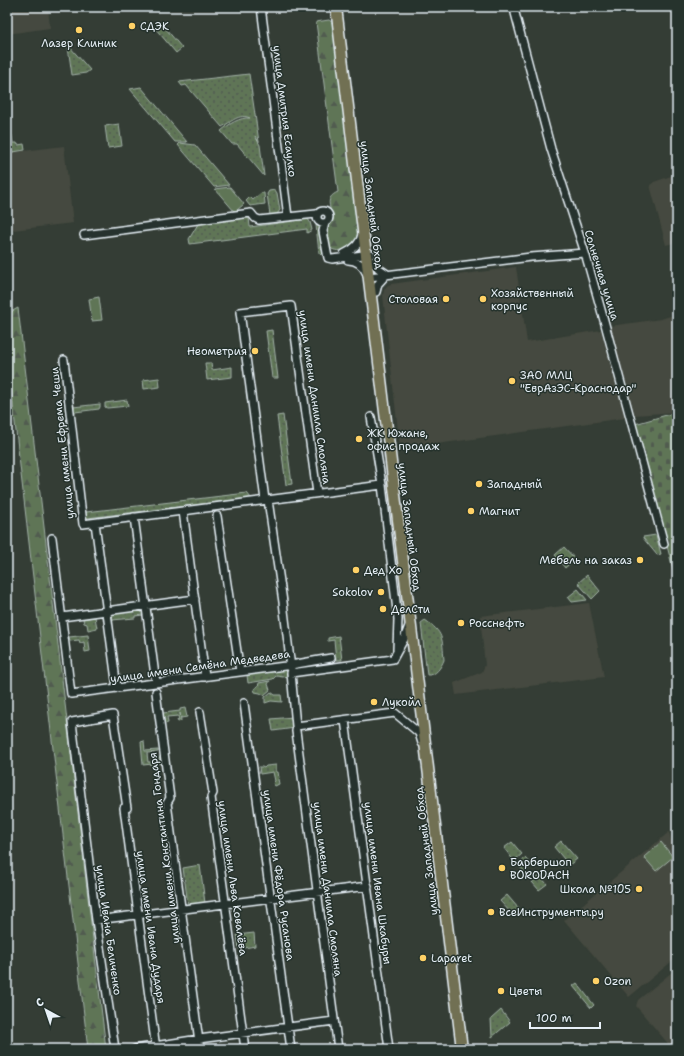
<svg xmlns="http://www.w3.org/2000/svg" width="684" height="1056" font-family="'Shantell Sans',sans-serif">
  <style>
    .built { fill: #45493f }
    .green { fill: url(#green-dots); stroke: #a3b2a8 }
    .forest { fill: url(#forest-firs); stroke: #a3b2a8 }
    .cemetery { fill: url(#cemetery-stones); stroke: #a3b2a8 }
    .pitch { fill: #5e7457; stroke: #a3b2a8 }
    .lines { fill: none; stroke-linecap: round; stroke-linejoin: round }
    .minor-casing { stroke: #e8f1f8; stroke-width: 10 }
    .highway-casing { stroke: #e8f1f8; stroke-width: 13 }
    .minor { stroke: #26332d; stroke-width: 7 }
    .highway { stroke: #716f52; stroke-width: 10 }
    .poi-dot { fill: #ffd166; stroke: #26332d; stroke-width: 1.5 }
    .labels { text-anchor: middle; stroke-width: 3; stroke-linejoin: round; paint-order: stroke }
    .poi-label { font-size: 11px; fill: #e8f1f8; stroke: #26332d; text-anchor: start }
    .street-label { font-size: 11px; fill: #e8f1f8; stroke: #26332d }
  </style>
  <defs>
    <pattern id="green-dots" width="8" height="8" patternUnits="userSpaceOnUse"><rect width="8" height="8" fill="#5e7457"/><path d="M2 2h.1M6 6h.1" fill="none" stroke="#515c50" stroke-width="1.8" stroke-linecap="round"/></pattern>
    <pattern id="forest-firs" width="22" height="20" patternUnits="userSpaceOnUse"><rect width="22" height="20" fill="#5e7457"/><path d="M5 1l3.5 6h-7zM16 11l3.5 6h-7z" fill="#515c50"/></pattern>
    <pattern id="cemetery-stones" width="16" height="16" patternUnits="userSpaceOnUse"><rect width="16" height="16" fill="#5e7457"/><path d="M2 7V4a2 2 0 0 1 4 0v3zM10 15v-3a2 2 0 0 1 4 0v3z" fill="#515c50"/></pattern>
  </defs>
  <rect width="100%" height="100%" fill="#343d35"/>
  <filter id="ink" filterUnits="userSpaceOnUse"><feTurbulence type="fractalNoise" baseFrequency=".025" numOctaves="2"/><feDisplacementMap in="SourceGraphic" scale="8" xChannelSelector="R" yChannelSelector="G"/><feConvolveMatrix kernelMatrix="1 2 1 2 8 2 1 2 1" color-interpolation-filters="sRGB"/></filter>
  <g filter="url(#ink)">
    <path class="built" d="M7,7H48L50,28L7,34Z
      M64,146L73,223L13,230L7,185V153Z
      M677,174V242L666,245L650,185L654,182Z
      M516,267L527,342L601,330L625,418L400,449L383,295L384,290L387,286L391,284Z
      M677,314V412L635,415L610,326L661,319Z
      M589,603L604,677L456,695L454,683L482,672L485,665L480,616Z
      M669,832L677,862V957L629,997L564,920Z
      M677,968V1046L671,1047L636,1006L638,1000Z"/>
    <path class="green" d="M161,23L182,48L176,53L155,28Z
      M69,46L90,70L86,73L72,75L68,47Z
      M249,74L259,142L255,136L260,145L264,176L237,144H232L221,131C229,124 240,117 250,118C239,113 231,122 222,127L186,85L182,86L179,82Z
      M141,87L187,142H175L130,89Z
      M119,124L122,146L108,148L105,126Z
      M7,131H11L13,143H17L18,145L24,144L25,150L7,153Z
      M180,143L195,145L229,185L214,187L178,145Z
      M275,190L277,193L280,210L277,214L270,215L267,194L269,191Z
      M261,193H264L265,204L250,206L246,201L250,197L253,200Z
      M249,217L250,227L308,219L310,222L312,230L307,233V229L190,244L189,239L198,224Z
      M319,224L320,225L324,252L321,255L319,253L316,225Z
      M272,330L278,378H272L266,331Z
      M205,363H211L212,370L232,367V377L207,380Z
      M159,378L160,387L144,389L143,380Z
      M127,400L128,406L107,408L105,407V403Z
      M100,404V407L99,409L75,412L73,411V407Z
      M283,415L292,484L286,485L277,416Z
      M247,493L251,498L87,518L84,514L86,513V512Z
      M656,535L661,554L657,555L643,538V537Z
      M587,575L600,591L592,599L578,583Z
      M578,589L587,600L572,602L568,597Z
      M142,609L143,615L135,616V618L112,620L111,613Z
      M95,617L97,628L88,630L87,624L84,623L83,619Z
      M425,620C444,633 442,638 444,660C441,667 436,676 427,675L421,623Z
      M88,635L90,651L85,652L84,642L80,643L79,640L70,641L69,637Z
      M339,636L342,660H336L334,640L328,641V638Z
      M286,669L288,676L283,677L276,676L273,679L248,683L247,675Z
      M270,681L268,684L270,690L264,695L260,693L255,692L254,689L258,686L259,683Z
      M271,692L275,695H281L282,702L271,701L265,703V697Z
      M185,708L187,717L181,718L180,713L181,721L178,722L177,720H179L178,716L167,717L168,723L164,724L163,713L180,711V709Z
      M293,717L295,728L273,731L271,719Z
      M144,741L145,751L158,750V752L147,753L148,762H159V757H161L162,763L143,765L141,742Z
      M276,765V772H278L279,778L278,779L279,784L275,786L273,783L275,781L273,772L260,774L259,767H262L264,768L266,766Z
      M561,841L577,859L569,865L554,847Z
      M512,842L522,854L514,861L504,848Z
      M525,858L532,866L524,872L517,864Z
      M200,865L205,903L188,905L183,868Z
      M540,876L547,884L539,890L532,882Z
      M507,895L519,909L512,914L500,901Z
      M254,933L255,946L239,949L237,935Z
      M577,983L594,1005L591,1008L573,986Z
      M501,1010L510,1022L492,1037L491,1019Z"/>
    <path class="forest" d="M329,20L333,23L358,234C356,246 339,256 329,247C328,243 326,237 326,232C327,226 331,222 331,216C331,206 324,198 338,192L316,22Z
      M18,308L106,1049H88L7,354V314Z"/>
    <path class="cemetery" d="M677,412V584L635,424Z"/>
    <path class="pitch" d="M230,187L244,204L236,211H234L215,189Z
      M99,297L102,320L92,321L89,299Z
      M564,547L575,559L565,568L555,555Z
      M661,842L673,857L656,871L644,857Z"/>
    <g class="lines">
      <defs>
        <path id="minor" d="M261,7L288,217
          M515,7V13L551,149L585,253L605,324L664,544
          M317 217a6 6 0 1 1 12 0a6 6 0 1 1-12 0Z
          M325,223L323,231L328,258L332,259L371,254
          M84,235L251,213L255,218L259,220L316,214
          M344,254C352,250 361,244 362,234
          M348,260C357,260 363,265 367,274
          M372,261L378,268L387,274
          M369,277L531,257L585,253
          M376,292L378,284L387,274
          M64,360L83,524L382,485
          M371,417L382,485L398,619L397,650
          M265,500L240,312L291,306L317,493
          M268,500L283,602L291,668
          M183,511L205,677
          M217,516L240,672
          M134,517L156,683
          M95,523L117,688
          M52,538L71,694L285,666L331,658
          M62,617L195,599
          M409,626L404,639L393,659L291,673L296,726L395,713L419,733L422,743
          M156,692L170,798L167,803L200,1049
          M244,703L291,1049
          M200,712L213,793L211,797L245,1049
          M345,720L389,1049
          M296,731L338,1049
          M124,808L156,1049
          M96,920L368,886
          M115,1049L96,920L72,722L113,715L127,808
          M135,1049L199,1039L334,1021"/>
        <path id="highway" d="M336,7L462,1049"/>
      </defs>
      <use href="#minor" class="minor-casing"/>
      <use href="#highway" class="highway-casing"/>
      <use href="#minor" class="minor"/>
      <use href="#highway" class="highway"/>
    </g>
  </g>
  <g class="poi-dot">
    <circle cx="132" cy="26" r="4"/>
    <circle cx="79" cy="30" r="4"/>
    <circle cx="446" cy="299" r="4"/>
    <circle cx="483" cy="299" r="4"/>
    <circle cx="255" cy="351" r="4"/>
    <circle cx="512" cy="381" r="4"/>
    <circle cx="359" cy="439" r="4"/>
    <circle cx="479" cy="484" r="4"/>
    <circle cx="471" cy="511" r="4"/>
    <circle cx="640" cy="560" r="4"/>
    <circle cx="356" cy="570" r="4"/>
    <circle cx="381" cy="592" r="4"/>
    <circle cx="383" cy="609" r="4"/>
    <circle cx="461" cy="623" r="4"/>
    <circle cx="374" cy="702" r="4"/>
    <circle cx="502" cy="868" r="4"/>
    <circle cx="639" cy="889" r="4"/>
    <circle cx="491" cy="912" r="4"/>
    <circle cx="423" cy="958" r="4"/>
    <circle cx="596" cy="981" r="4"/>
    <circle cx="501" cy="991" r="4"/>
  </g>
  <g class="labels">
    <g class="poi-label">
      <text x="140" y="30">СДЭК</text>
      <text x="79" y="47" text-anchor="middle">Лазер Клиник</text>
      <text x="491" y="297">Хозяйственный<tspan x="491" dy="13">корпус</tspan></text>
      <text x="438" y="303" text-anchor="end">Столовая</text>
      <text x="247" y="355" text-anchor="end">Неометрия</text>
      <text x="520" y="379">ЗАО МЛЦ<tspan x="520" dy="13">"ЕврАзЭС-Краснодар"</tspan></text>
      <text x="367" y="437">ЖК Южане,<tspan x="367" dy="13">офис продаж</tspan></text>
      <text x="487" y="488">Западный</text>
      <text x="479" y="515">Магнит</text>
      <text x="632" y="564" text-anchor="end">Мебель на заказ</text>
      <text x="364" y="574">Дед Хо</text>
      <text x="373" y="596" text-anchor="end">Sokolov</text>
      <text x="391" y="613">ДелСти</text>
      <text x="469" y="627">Росснефть</text>
      <text x="382" y="706">Лукойл</text>
      <text x="510" y="866">Барбершоп<tspan x="510" dy="13">BORODACH</tspan></text>
      <text x="631" y="893" text-anchor="end">Школа №105</text>
      <text x="499" y="916">ВсеИнструменты.ру</text>
      <text x="431" y="962">Laparet</text>
      <text x="604" y="985">Ozon</text>
      <text x="509" y="995">Цветы</text>
    </g>
    <g class="street-label">
      <text transform="translate(285 111) rotate(83)" y="4">улица Дмитрия Есаулко</text>
      <text transform="translate(372 205) rotate(83)" y="4">улица Западный Обход</text>
      <text transform="translate(602 275) rotate(73)" y="4">Солнечная улица</text>
      <text transform="translate(315 397) rotate(82)" y="4">улица имени Даниила Смоляна</text>
      <text transform="translate(62 443) rotate(-96)" y="4">улица имени Ефрема Чеши</text>
      <text transform="translate(410 527) rotate(83)" y="4">улица Западный Обход</text>
      <text transform="translate(200 666) rotate(-8)" y="4">улица имени Семёна Медведева</text>
      <text transform="translate(164 848) rotate(-97)" y="4">улица имени Константина Гондаря</text>
      <text transform="translate(426 851) rotate(-97)" y="4">улица Западный Обход</text>
      <text transform="translate(279 875) rotate(82)" y="4">улица имени Фёдора Русанова</text>
      <text transform="translate(233 878) rotate(82)" y="4">улица имени Льва Ковалёва</text>
      <text transform="translate(378 883) rotate(83)" y="4">улица имени Ивана Шкабуры</text>
      <text transform="translate(328 889) rotate(83)" y="4">улица имени Даниила Смоляна</text>
      <text transform="translate(151 927) rotate(82)" y="4">улица имени Ивана Дударя</text>
      <text transform="translate(109 930) rotate(82)" y="4">улица Ивана Беличенко</text>
    </g>
  </g>
  <rect width="684" height="1056" fill="none" stroke="#26332d" stroke-width="24"/>
  <rect x="12" y="12" width="660" height="1032" fill="none" stroke="#e8f1f8" stroke-width="1.5" filter="url(#ink)"/>
  <g transform="translate(46 1010) rotate(320)" stroke="#26332d" stroke-width="3" paint-order="stroke">
  <path d="M0-3L7 15L0 10L-7 15Z" fill="#e8f1f8"/>
  <text y="-6" font-size="11" font-weight="bold" text-anchor="middle" fill="#e8f1f8">С</text>
  </g>
  <path d="M530 1022v6h70v-6" fill="none" stroke="#e8f1f8" stroke-width="2"/>
  <text x="536" y="1022" font-size="12" fill="#e8f1f8" stroke="#26332d" stroke-width="3" paint-order="stroke">100 m</text>
</svg>
